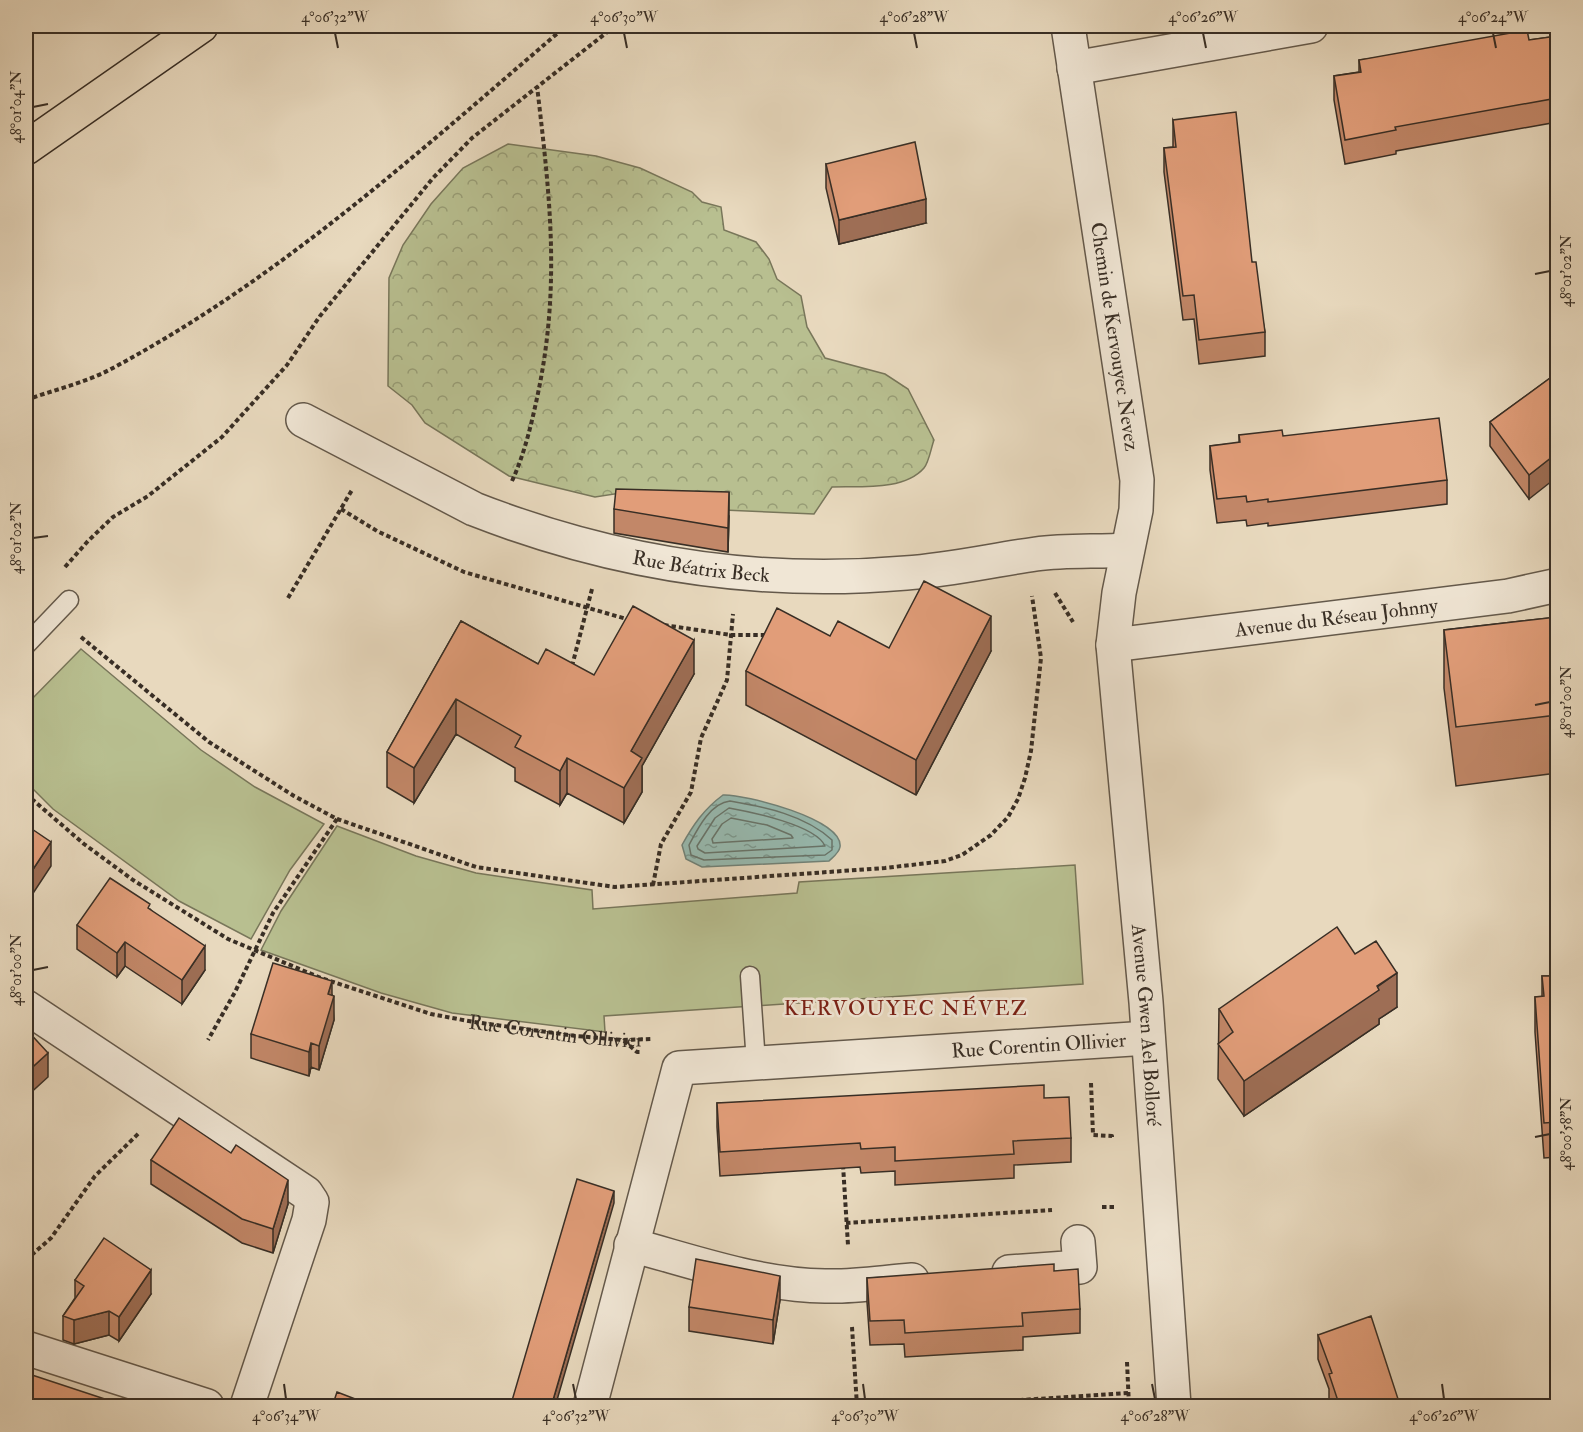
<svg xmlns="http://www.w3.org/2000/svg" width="1583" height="1432" font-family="'IM FELL Double Pica',serif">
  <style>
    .forest { fill: url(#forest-crowns); stroke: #78765a; stroke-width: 1.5 }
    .garden { fill: #b8bf90; stroke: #78765a; stroke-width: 1.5 }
    .water { fill: url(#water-ripples); stroke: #718278; stroke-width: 1.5 }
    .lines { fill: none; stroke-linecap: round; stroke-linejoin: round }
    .shore { stroke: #68746a; stroke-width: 1.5 }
    .lane-casing { stroke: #64594b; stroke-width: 21 }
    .street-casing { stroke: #64594b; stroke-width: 36 }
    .highway-casing { stroke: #382e25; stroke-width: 36 }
    .path { stroke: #382e25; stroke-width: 4; stroke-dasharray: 4.5 3; stroke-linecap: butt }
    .lane { stroke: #f0e6d5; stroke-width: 18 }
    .street { stroke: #f0e6d5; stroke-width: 33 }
    .highway { stroke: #e8d9be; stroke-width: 33 }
    .wall { fill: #c28768; stroke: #382e25; stroke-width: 1.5 }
    .shaded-wall { fill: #9e6e55; stroke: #382e25; stroke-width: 1.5 }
    .building { fill: #e19d79; stroke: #382e25; stroke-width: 1.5 }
    .ticks { fill: none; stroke: #382e25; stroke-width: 2 }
    .labels { text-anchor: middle; stroke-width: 5; stroke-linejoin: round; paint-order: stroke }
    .street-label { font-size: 20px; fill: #382e25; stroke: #f0e6d5 }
    .neighbourhood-label { font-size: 21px; letter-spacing: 1.5px; fill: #7a1f14; stroke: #f0e6d5 }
    .neatline { fill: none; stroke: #382e25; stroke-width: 2 }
    .ticks-label { font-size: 15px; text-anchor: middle; fill: #382e25 }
  </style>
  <defs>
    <pattern id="forest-crowns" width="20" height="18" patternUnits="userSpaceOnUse" patternTransform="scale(1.5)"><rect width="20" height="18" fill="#b8bf90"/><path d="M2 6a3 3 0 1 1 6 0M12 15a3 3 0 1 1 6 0" fill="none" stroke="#979c75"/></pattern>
    <pattern id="water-ripples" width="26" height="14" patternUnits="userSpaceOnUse" patternTransform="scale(1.5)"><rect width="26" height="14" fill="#97bab0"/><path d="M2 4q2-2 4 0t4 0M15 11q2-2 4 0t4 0" fill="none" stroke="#7c988f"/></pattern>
  </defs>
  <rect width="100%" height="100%" fill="#e8d9be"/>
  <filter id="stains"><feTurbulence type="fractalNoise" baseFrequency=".00333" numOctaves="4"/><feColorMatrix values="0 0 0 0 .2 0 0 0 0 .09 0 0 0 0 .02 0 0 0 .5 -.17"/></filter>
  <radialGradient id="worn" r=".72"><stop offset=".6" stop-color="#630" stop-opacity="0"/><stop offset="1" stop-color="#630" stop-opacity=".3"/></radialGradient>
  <path class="forest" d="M508,144L596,156L640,168L692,192L702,202L721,207L724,230L756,242L769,259L777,279L801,296L807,327L825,358L885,374L908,389L934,440C931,448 929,462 924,468C904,491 860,486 832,487L814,514L631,506L627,492L595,497L509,476L425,423L412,405L388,386L389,278L403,245L431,204L463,168Z"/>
  <path class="garden" d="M81,649L201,750L255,787L324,824L290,870L251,939L179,901L53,809L26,782V705Z
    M337,826L416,856L476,873L592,890L593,909L797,893L799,882L1075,865L1083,984L604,1016L605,1032L452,1013L381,993L261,950L281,911Z"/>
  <path class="water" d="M723,795C744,794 844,819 840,847C839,853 833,857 829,861L702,867L686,859L682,845C693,825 704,809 723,795Z"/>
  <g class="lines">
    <path class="shore" d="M730,801C765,807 805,815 832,840V850L825,855L704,860L691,855L689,845C697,830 710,803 730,801Z
      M729,808C751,812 816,825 825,846L705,853L698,849L697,846L715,818Z
      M731,818L767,825L791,835L793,838L713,843L712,839L722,824Z"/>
    <defs>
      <path id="lane" d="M26,645L69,600
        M750,976L756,1063"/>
      <g id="street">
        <path id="s2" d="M1068,26L1137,480L1136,510L1119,593L1113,645L1146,1002L1174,1406"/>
        <path d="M1074,68L1311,26"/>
        <path id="s3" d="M303,420L474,509C612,563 758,586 906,573C950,570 993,560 1036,554C1066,550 1097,552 1127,550"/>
        <path id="s4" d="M1113,645L1508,596L1558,585"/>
        <path d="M26,1007L306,1193L312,1202L309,1220L247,1406"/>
        <path d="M631,1245C695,1262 758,1285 825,1286C854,1287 884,1282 912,1280"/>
        <path d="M1009,1272L1080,1267L1078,1242"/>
        <path d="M26,1348L207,1406"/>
        <path id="s5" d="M590,1406L679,1068L1148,1038"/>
      </g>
      <path id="highway" d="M26,148L201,26"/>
    </defs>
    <use href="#lane" class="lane-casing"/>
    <use href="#street" class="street-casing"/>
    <use href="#highway" class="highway-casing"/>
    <g class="path">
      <path d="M26,400C53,390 85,383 111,369C280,279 421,150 566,26"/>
      <path d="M512,481C524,455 531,426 537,398C561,287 550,197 537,86"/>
      <path d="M341,509L377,531L464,572L630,620"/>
      <path d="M65,567L88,541L113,517L148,496L222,437L287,365L320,316L433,178L472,138L615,26"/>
      <path d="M1055,593L1073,622"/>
      <path d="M288,598L352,490"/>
      <path d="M664,625L731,635H767"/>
      <path d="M81,637L209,742L294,796L337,819L273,913L235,992L208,1040"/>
      <path d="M572,666L592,589"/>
      <path id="s1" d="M26,794L84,844L133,880L228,939L321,978L431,1014L474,1022L576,1036L623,1040L652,1039"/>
      <path d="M337,819L476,867L615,887L885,868L945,861L962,855L991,835L1008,817L1018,799L1025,778L1031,751L1041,658L1032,596"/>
      <path d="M653,885L661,844L691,792L701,738L727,680L733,614"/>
      <path d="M624,1041L637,1052H642"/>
      <path d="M1091,1083L1093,1135L1112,1136V1139"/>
      <path d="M843,1165L848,1245"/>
      <path d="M1102,1207H1117"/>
      <path d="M846,1223L1052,1210"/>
      <path d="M26,1260L51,1238L95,1176L140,1132"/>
      <path d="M852,1327L857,1406"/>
      <path d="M1127,1362L1129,1406"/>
      <path d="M929,1406L1128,1393"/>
    </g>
    <use href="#lane" class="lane"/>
    <use href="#street" class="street"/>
    <use href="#highway" class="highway"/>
  </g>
  <path class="wall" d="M1557,36V122L1396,151V154L1345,164L1334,100V76L1359,72V60L1529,40Z
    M1173,120L1252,262L1265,332V356L1199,364L1194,319L1183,320L1164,172V148L1173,147Z
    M826,164L926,223L839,244L826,188Z
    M1557,373L1529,499L1490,446V422Z
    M1239,435L1283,436L1447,480V504L1268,526V523L1247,526L1246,520L1217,523L1210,470V446L1239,443Z
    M614,509L729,516L728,552L614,533Z
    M1557,617V773L1456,786L1444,688V630Z
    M461,621L538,664L594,675L694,674L642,766V792L624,823L567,793L560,805L515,781V768L456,734L414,803L387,787V752Z
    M830,636L889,648L991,651L916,795L746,705V671Z
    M150,909L205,970L182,1004L125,966L117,977L77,949V925Z
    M1355,954L1397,1007L1379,1019V1024L1244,1116L1218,1079L1219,1009Z
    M1542,976H1557V1157L1544,1158L1535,1032V997H1542Z
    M332,995L334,1020L319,1070L311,1067L309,1076L251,1058V1034Z
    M1044,1098L1071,1138V1162L1014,1165V1178L895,1185V1171L861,1173L860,1167L720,1176L717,1127V1103Z
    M231,1153L288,1204L273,1253L242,1243L151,1184V1160Z
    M1054,1271L1080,1309V1333L1023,1337V1350L905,1357L904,1344L870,1345L867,1302V1278Z
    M75,1280L151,1294L119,1341L109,1335L74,1344L63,1340V1316L75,1298Z
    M780,1300L773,1344L689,1331V1307Z
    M1318,1335L1400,1407H1331L1329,1398V1389L1318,1359Z"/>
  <path class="shaded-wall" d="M926,199V223L839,244V220Z
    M1557,453V477L1529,499V475Z
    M729,492V516L728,552V528Z
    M991,616V651L916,795V760Z
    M694,640V674L642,766V792L624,823V788L631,751Z
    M456,699V734L414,803V768Z
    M567,758V793L560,805V771Z
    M51,842V866L26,904V880Z
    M125,942V966L117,977V953Z
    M205,946V970L182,1004V980Z
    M1397,973V1007L1379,1019V1024L1244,1116V1081Z
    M332,981V1001L334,996V1020L319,1070V1046L328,994Z
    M311,1043V1067L309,1076V1052Z
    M48,1053V1077L26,1097V1073Z
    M288,1180V1204L273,1253V1229Z
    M614,1191V1203L555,1407H551Z
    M151,1270V1294L119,1341V1317Z
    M780,1276V1300L773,1344V1320Z
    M109,1311V1335L74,1344V1320Z"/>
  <path class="building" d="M1527,30L1529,40L1557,36V98L1395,127L1396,130L1345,140L1334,76L1361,72L1359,60Z
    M1236,112L1252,262H1256L1265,332L1199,340L1194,295L1183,296L1164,148L1176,147L1173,120Z
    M915,142L926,199L839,220L826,164Z
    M1557,373V453L1529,475L1490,422Z
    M1439,418L1447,480L1268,502V499L1247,502L1246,496L1217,499L1210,446L1240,442L1239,435L1282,430L1283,436Z
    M616,489L729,492L728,528L614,509Z
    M924,581L991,616L916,760L746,671L777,608L830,636L838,621L889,648Z
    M633,606L694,640L631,751L642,758L624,788L567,758L560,771L515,747L521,736L456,699L414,768L387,752L461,621L538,664L546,649L594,675Z
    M1557,617V715L1456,727L1444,630Z
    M26,825L51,842L26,880Z
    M110,878L150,904L148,908L205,946L182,980L125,942L117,953L77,925Z
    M1337,927L1355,954L1376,941L1397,973L1377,986L1379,990L1244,1081L1218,1044L1233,1032L1219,1009Z
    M273,963L332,981L328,994L334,996L319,1046L311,1043L309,1052L251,1034Z
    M1542,976H1557V1122L1544,1123L1535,997L1544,996Z
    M26,1029L48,1053L26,1073Z
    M1044,1085V1098L1069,1097L1071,1138L1013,1141L1014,1154L895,1161V1147L861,1149L860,1143L720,1152L717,1103Z
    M179,1118L231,1153L236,1145L288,1180L273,1229L242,1219L151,1160Z
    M577,1179L614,1191L551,1407H518L511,1404Z
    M104,1238L151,1270L119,1317L109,1311L74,1320L63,1316L84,1286L75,1280Z
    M696,1259L780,1276L773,1320L689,1307Z
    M1054,1264V1271L1078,1269L1080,1309L1022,1313L1023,1326L905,1333L904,1320L870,1321L867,1278Z
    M1371,1316L1400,1405L1396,1407H1340L1329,1374L1332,1373L1318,1335Z
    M26,1373L129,1407H26Z
    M337,1392L376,1407H332Z"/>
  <path class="ticks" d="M335,33L338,48M624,33L627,48M914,33L917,48M1203,33L1206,48M1493,33L1496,48M33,107L48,104M1535,274L1550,271M33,538L48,536M1535,705L1550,702M33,970L48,967M1535,1137L1550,1134M284,1384L286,1399M573,1384L576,1399M863,1384L865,1399M1152,1384L1155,1399M1442,1384L1444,1399"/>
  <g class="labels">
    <g class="street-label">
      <text dy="7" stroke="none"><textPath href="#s2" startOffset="314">Chemin de Kervouyec Nevez</textPath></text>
      <text dy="7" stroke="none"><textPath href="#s3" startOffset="428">Rue Béatrix Beck</textPath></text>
      <text dy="7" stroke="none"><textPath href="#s4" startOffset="225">Avenue du Réseau Johnny</textPath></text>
      <text dy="7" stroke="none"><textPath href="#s2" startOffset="1008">Avenue Gwen Ael Bolloré</textPath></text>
      <text dy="7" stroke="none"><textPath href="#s1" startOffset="592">Rue Corentin Ollivier</textPath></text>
      <text dy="7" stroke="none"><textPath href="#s5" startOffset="710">Rue Corentin Ollivier</textPath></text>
    </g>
    <g class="neighbourhood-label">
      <text x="906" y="1015">KERVOUYEC NÉVEZ</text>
    </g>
  </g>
  <rect width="1583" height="1432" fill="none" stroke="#e8d9be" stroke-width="66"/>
  <rect x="33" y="33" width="1517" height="1366" class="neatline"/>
  <g class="ticks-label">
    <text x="335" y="22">4°06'32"W</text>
    <text x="624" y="22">4°06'30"W</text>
    <text x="914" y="22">4°06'28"W</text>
    <text x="1203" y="22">4°06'26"W</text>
    <text x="1493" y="22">4°06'24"W</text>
    <text transform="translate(16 107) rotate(-90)" y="5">48°01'04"N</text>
    <text transform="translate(1566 271) rotate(-90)" y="5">48°01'02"N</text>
    <text transform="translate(16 538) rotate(-90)" y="5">48°01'02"N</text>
    <text transform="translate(1566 702) rotate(-90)" y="5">48°01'00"N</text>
    <text transform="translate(16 970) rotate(-90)" y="5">48°01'00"N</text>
    <text transform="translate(1566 1134) rotate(-90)" y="5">48°00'58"N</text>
    <text x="286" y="1421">4°06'34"W</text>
    <text x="576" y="1421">4°06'32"W</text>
    <text x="865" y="1421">4°06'30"W</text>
    <text x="1155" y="1421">4°06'28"W</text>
    <text x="1444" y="1421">4°06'26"W</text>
  </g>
  <rect width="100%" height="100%" filter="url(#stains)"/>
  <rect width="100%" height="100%" fill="url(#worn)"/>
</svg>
